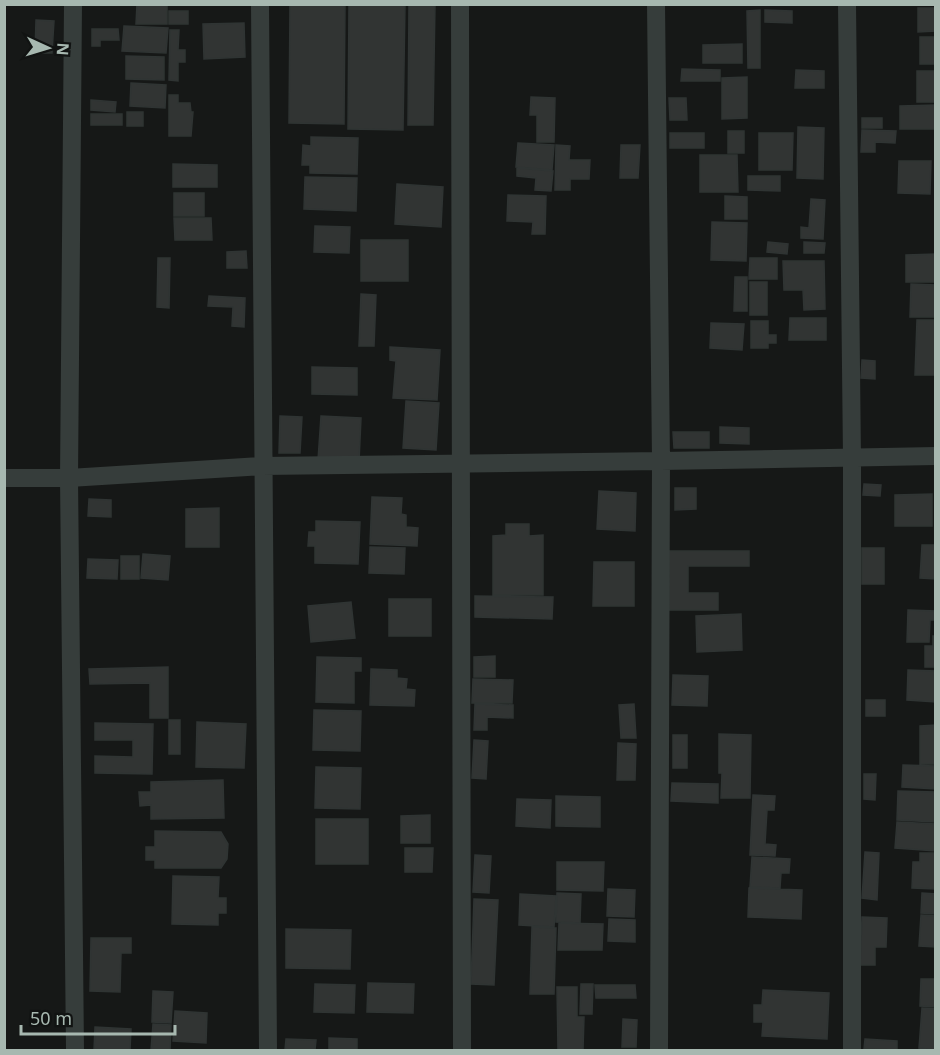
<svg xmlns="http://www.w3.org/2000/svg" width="940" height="1055" font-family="'Noto Sans',sans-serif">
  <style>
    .building { fill: #313433; stroke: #2f3433; stroke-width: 1.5 }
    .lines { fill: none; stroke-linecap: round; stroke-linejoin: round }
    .street { stroke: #363d3b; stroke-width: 18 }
  </style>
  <rect width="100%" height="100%" fill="#161817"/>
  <path class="building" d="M137,4H167V24H136Z
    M290,4H345L344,124L289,123Z
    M349,4H405L403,130L348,129Z
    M409,4H435L433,125H408Z
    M918,8H936V31L918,32Z
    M760,10V68H748L747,11Z
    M765,10L792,11V23L765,22Z
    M169,11H188V24H169Z
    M36,20L54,21L52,53H35Z
    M244,23L245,57L204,59L203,24Z
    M124,26L168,28L166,53L122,51Z
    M92,29H118L119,40H100V46H92Z
    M170,30H179L178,50H185V62H178V81L169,80Z
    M920,37H936V64H920Z
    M742,44V63H703V45Z
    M126,56L164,57V80L126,79Z
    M682,69L720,70V81H681Z
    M796,70L824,71V88H795Z
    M917,71H936V102H917Z
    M747,77V118L722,119V78Z
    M131,83L166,85L165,108L130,106Z
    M169,95H178V103H190L191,112H193L191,136H169Z
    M531,97L555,98L554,142H537V115H530Z
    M669,98H686L687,120H670Z
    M91,100L116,102L115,112L91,110Z
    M936,105V129H900V106Z
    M127,112H143V126H127Z
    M91,114H122V125H91Z
    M862,118H882V128H862Z
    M798,127L824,128L823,179L797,178Z
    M862,130L896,131L895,143L875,142V152H861Z
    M728,131H744V153H728Z
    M670,133H704V148H670Z
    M759,133H793L792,170H759Z
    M311,137L358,138L357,174L310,173V165H302L303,145L311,146Z
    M518,143L554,145L552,170L516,167Z
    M556,145L570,146L569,160H590L589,179H570V190H555Z
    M621,145H640L638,178H620Z
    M700,155H737L738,192H700Z
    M899,161H931L930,194L898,193Z
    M173,164L217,165V187H173Z
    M517,168L553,171L551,191L535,190L536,178L517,176Z
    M748,176H780V191L748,190Z
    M305,177L357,178L356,211L304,209Z
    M397,184L443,187L441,227L395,224Z
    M174,193H204V216H174Z
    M508,195L546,196L545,234H532L533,222L507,221Z
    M725,196L747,197V219H725Z
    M811,199L825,200L823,239L801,238V227L809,228Z
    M174,218H211L212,240H175Z
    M712,222L747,223L746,261L711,260Z
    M315,226L350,227L349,253L314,252Z
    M361,240H408V281H361Z
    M768,242L788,244L787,254L767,252Z
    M804,242L825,243L824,253H804Z
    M246,251L247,268H227V252Z
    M936,254V282H906V255Z
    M158,258H170L169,308L157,307Z
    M750,258H777V279H749Z
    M783,261H824L825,309L804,310L803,290H784Z
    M735,277H747V311H734Z
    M750,282H767V315H750Z
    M911,284L936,285V317H910Z
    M361,294L376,295L374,346H359Z
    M209,296L245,298L244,327L232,326L233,307L208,306Z
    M790,318H826V340H789Z
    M917,320H936V375H915Z
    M751,321H768V335H776V343H768V348H751Z
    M711,323L744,324L742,350L710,348Z
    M390,347L440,350L437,400L393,398L396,361L390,360Z
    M862,360L875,361V379L861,378Z
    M312,367L357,368V395L312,394Z
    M406,401L439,403L436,450L403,448Z
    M280,416L302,417L300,453H279Z
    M321,416L361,418L359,462L318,460Z
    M720,427L749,428V444L720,443Z
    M673,432H709V448H674Z
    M864,484L881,485L880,496L863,495Z
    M675,488H696V509L675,510Z
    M599,491L636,493L635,531L597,529Z
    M932,494V526H895V495Z
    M372,497L402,498L401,514L406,515V527L418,528L417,546L370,544Z
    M89,499L111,500V517L88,516Z
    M219,508V547H186V509Z
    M316,521L360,522L358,564L315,563V546H308L309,532H316Z
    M506,524H529V536L543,535V595H493V536L506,535Z
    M922,545H936V579L920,578Z
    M370,547L405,548L404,574L369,573Z
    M862,548H884V584H862Z
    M669,551H749V566H688V593H718V610H669Z
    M143,554L170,556L168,580L141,578Z
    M121,556H139V579H121Z
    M88,559L118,560L117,579L87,578Z
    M594,562H634V606H593Z
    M475,596L553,597L552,619L475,617Z
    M389,599H431V636H389Z
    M351,602L355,638L311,642L308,606Z
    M908,610L936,611V620H930L929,642H907Z
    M741,614L742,650L697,652L696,616Z
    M933,636H936V667H925V646H933Z
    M495,656V677H474V657Z
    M317,657L361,658V671H354V703L316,702Z
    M168,667V718H150V683L90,684L89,669Z
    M371,669L397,670V678L407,679L406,689L415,690L414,706L370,705Z
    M908,670L936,671V702L907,700Z
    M673,675L708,676L707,706L672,705Z
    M473,679L513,680L512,703H472Z
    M866,700H885V716H866Z
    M475,704L513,705V718L487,717V730H474Z
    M634,704L636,738H621L619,705Z
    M314,710L361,711L360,751L313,750Z
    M169,720H180V754H169Z
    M197,722L246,724L244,768L196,767Z
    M95,723L153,724L152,774L95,773V756L133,757V740H95Z
    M936,725V764H920V726Z
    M719,734L751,735L750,798H721L722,773H719Z
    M673,735H687V768H673Z
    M474,740L488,741L486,779L472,778Z
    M618,743L636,744L635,780H617Z
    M903,765L936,766V789L902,787Z
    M316,767L361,768L360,809L315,808Z
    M864,774H876L875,800L864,799Z
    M223,780L224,818L151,819V805L140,806L139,792H151V782Z
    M672,783L718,784V803L671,801Z
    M898,791L936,792V822L897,820Z
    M753,795L775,796L774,810H767L765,844L776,845L775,856L750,855Z
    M556,796L600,797V827L556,826Z
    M517,799L551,800L550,828L516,826Z
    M430,815V843H401V816Z
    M316,819H368V864H316Z
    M897,822L936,824V851L895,848Z
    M155,831L221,832L228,844L227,859L221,868H155V860H146V847H155Z
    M405,848H433L432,872H405Z
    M865,852L879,853L877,900L862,898Z
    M920,853H936V889L912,888L913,862H920Z
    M475,855L491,856L489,893L473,892Z
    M752,857L790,859L789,873H781L780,888L750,887Z
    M557,862H604L603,891L557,890Z
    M173,876L219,877L218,898H226V913H218V925L172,924Z
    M749,888L802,890L801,919L748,917Z
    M608,889L635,890L634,917L607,916Z
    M557,893L581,894L580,923L556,922Z
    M922,893L936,894V914L921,913Z
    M520,894L556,896L554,927L519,925Z
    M474,899L498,900L494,985L471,984Z
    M921,915L936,916V947L919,946Z
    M862,917L887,918L886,947H875V965H860Z
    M609,919L635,920V942L608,941Z
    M559,923L603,924L602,950H558Z
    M532,927L556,928L554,994H530Z
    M286,929L351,930L350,969L286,968Z
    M91,938H131V953H121L120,992L90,991Z
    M921,979H936V1007L920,1006Z
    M368,983L414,984L413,1013L367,1012Z
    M315,984L355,985L354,1013L314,1012Z
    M581,984H593L592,1014H580Z
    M595,985H635L636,998H596Z
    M557,987H577V1017H584L583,1050H558Z
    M763,990L829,993L827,1039L762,1036L763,1022H754V1005H762Z
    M153,991L173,992L171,1023L152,1022Z
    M922,1008L936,1009V1050L919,1048Z
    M175,1011L207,1013L206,1043L173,1041Z
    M623,1019L637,1020L636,1047H622Z
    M153,1024L171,1025L170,1050H151Z
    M95,1027L131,1029L130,1050H94Z
    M329,1038L357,1039V1050H329Z
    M286,1039L316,1040L315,1050H285Z
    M865,1039L897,1041V1050L864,1049Z"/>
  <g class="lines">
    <path class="street" d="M73,4L69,478L75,1050
      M260,4L268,1050
      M460,4L462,1050
      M656,4L661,461L659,1050
      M847,4L852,458V1050
      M4,478H69L262,466L661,461L936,456"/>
  </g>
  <rect width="940" height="1055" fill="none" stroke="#a7b8b0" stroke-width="12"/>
  <g transform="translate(48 48) rotate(94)" stroke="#111312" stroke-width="4.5" paint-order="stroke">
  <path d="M0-4.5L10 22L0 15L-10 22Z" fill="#a7b8b0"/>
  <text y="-9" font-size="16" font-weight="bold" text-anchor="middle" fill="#a7b8b0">N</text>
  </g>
  <path d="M21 1025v9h154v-9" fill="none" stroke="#a7b8b0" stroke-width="3"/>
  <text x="30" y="1025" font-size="18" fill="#a7b8b0" stroke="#111312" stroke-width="4.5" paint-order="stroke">50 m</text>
</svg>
